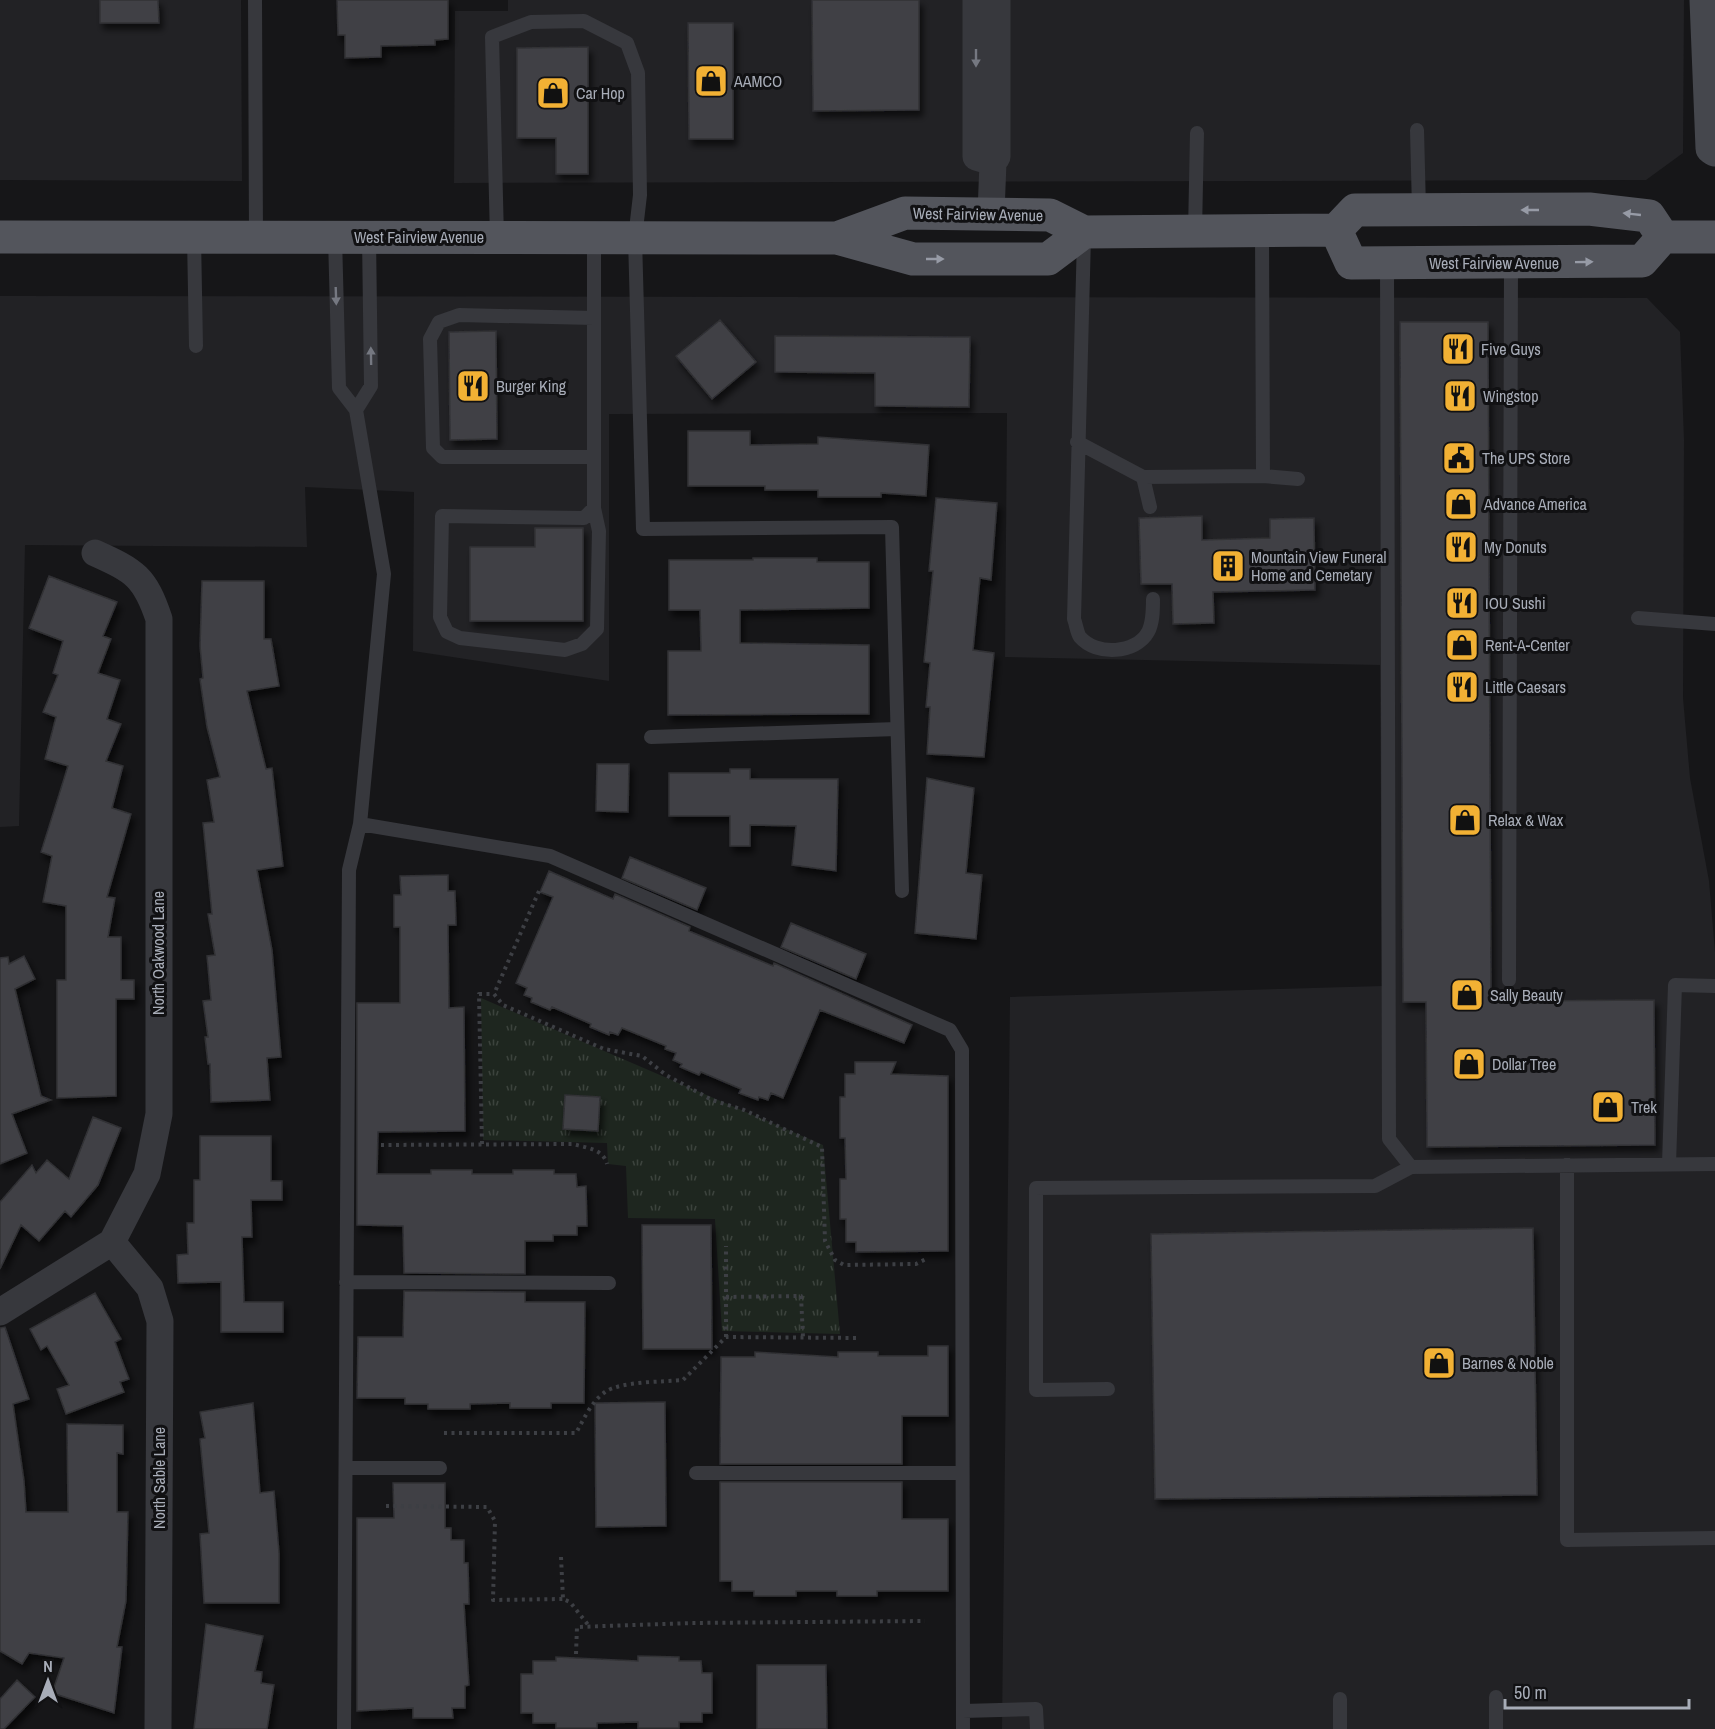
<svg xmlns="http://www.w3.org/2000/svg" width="1715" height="1729" font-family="'Archivo Narrow',sans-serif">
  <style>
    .built { fill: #222225 }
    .park { fill: url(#park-tufts) }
    .building { fill: #404145; stroke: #303034; stroke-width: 1.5; filter: url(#shadow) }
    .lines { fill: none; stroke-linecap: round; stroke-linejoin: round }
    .path { stroke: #3d3f44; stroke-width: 4; stroke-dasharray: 3 4.5; stroke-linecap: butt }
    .service { stroke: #37383d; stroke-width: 14 }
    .minor { stroke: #37383d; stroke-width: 27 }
    .secondary { stroke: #45474d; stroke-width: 33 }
    .primary { stroke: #53555c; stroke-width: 33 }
    .oneway { fill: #757881 }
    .oneway2 { fill: #979ba6 }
    .labels { text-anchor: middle; stroke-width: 6; stroke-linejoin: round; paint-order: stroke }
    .poi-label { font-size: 16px; fill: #a8adb8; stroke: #111113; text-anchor: start }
    .street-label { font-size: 16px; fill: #a8adb8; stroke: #111113 }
  </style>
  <defs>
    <pattern id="park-tufts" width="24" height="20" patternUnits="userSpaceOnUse" patternTransform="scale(1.5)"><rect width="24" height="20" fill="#1e261f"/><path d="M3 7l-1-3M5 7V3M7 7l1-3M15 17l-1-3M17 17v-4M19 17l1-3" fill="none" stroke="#3c433d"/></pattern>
    <filter id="shadow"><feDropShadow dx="3.5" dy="6" stdDeviation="3" flood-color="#0009"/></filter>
  </defs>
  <rect width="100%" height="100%" fill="#161618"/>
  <path class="built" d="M0,0H241L242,181L0,180Z
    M508,0H1684L1683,153L1646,180L454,183L455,11H508Z
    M0,296L1647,298L1680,332L1684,440L1683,698L1690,778L1709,881L1715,952V1729H1002L1010,997L1382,986L1380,665L1005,657L1007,413L609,414V681L413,651L414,492L305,487L307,547L25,545L19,826L0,827Z"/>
  <path class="park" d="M481,998L823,1145L840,1334L722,1331L715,1219L628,1218L626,1166L608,1164L607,1143L483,1140Z"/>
  <path class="building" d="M100,0H158L159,23H100Z
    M337,0H448V39L435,40V45L381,46V57L345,58V35H338Z
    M812,0H919V110L813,111Z
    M688,23H733V139H689Z
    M588,47V174H556V138H517V48Z
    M720,320L756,362L712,399L676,356Z
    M1400,322H1488L1491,1001L1654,1000L1655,1145L1427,1147L1426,1002H1403Z
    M496,331L497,439L450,440L449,332Z
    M775,336L970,337L969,407L875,406V373L775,372Z
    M688,431H750V445L818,444V437L929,445L926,496L881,493V497H818V490H765V486H688Z
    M936,498L997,503L991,580L980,578L973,650L994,653L984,757L927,754L930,707H926L930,663L924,662L933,571H929Z
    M1202,516V540L1270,538V519L1314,518L1315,590L1213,592L1214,623L1173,624L1172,584H1141L1139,518Z
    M535,528H583V621H470V547H535Z
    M753,558H817V562H869V608L740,610V643L869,645V714L668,715V651H701L700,610H669V560H753Z
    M49,576L117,602L103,636L111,639L98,673L120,680L107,719L121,724L106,761L123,766L112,808L131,814L107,897L115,898L108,937H121V980H134V999H116V1096L57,1098V980H66V906L43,902L52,856L41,852L68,766L45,759L56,717L43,712L58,675L53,673L63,641L29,628Z
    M202,581H264V639H271L279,686L247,691L266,769L272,768L283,866L257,870L272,950L281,1057L267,1058L270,1100L211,1102L210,1064H208L205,1037H208L203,1001L211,1000L207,956L215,955L208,914H212L203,823L214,822L207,780L220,777L207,727L200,679L203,678L200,646Z
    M597,764H629L628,812L596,811Z
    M730,769H750V779H838L836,871L792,865L796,826L750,825V846H730V816H669V773H730Z
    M927,778L974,788L966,873L982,875L976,939L915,933Z
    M630,857L706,888L697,910L622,878Z
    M549,871L613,899L615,894L690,927L689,931L773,966L774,963L912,1025L904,1043L820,1010L783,1098L771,1093L768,1100L759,1097L758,1100L739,1093L741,1089L701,1072L699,1075L680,1067L682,1064L673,1060L676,1053L665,1049L666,1046L622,1028L618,1035L610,1032L609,1035L590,1027L591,1024L552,1007L550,1010L531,1002L532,998L524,995L527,988L516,983L553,897L540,892Z
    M448,875V891H455L456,925H448L449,1008L464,1007L465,1131L378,1132L377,1174H431V1170H472V1174H513V1170H554V1174H576L577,1187L586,1186L587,1226H577V1235H553V1241H525V1274L404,1273L403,1226L357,1225V1003H400V927H394V895H401L400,876Z
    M791,923L866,954L856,979L781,947Z
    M24,956L35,979L15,989L41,1096L51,1100L12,1114L27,1153L0,1164V958L8,957L9,964Z
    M855,1062H896L891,1074L948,1076V1251L856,1252V1242H846V1219H840V1179H846L845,1138H840V1097H845V1074H855Z
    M565,1095L600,1097L598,1131L563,1129Z
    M93,1117L121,1128L98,1185L71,1217L65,1211L39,1241L21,1225L0,1269V1202L32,1165L36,1173L47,1160L69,1179Z
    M200,1136H271V1181H282V1200H251L252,1237H242L244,1302H283V1332H221V1282L178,1283L177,1255L188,1254L187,1223H194V1180H200Z
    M642,1225H711L712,1349H643Z
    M1533,1228L1537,1495L1155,1499L1151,1234Z
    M404,1291L525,1292V1302H585L584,1403H551V1408H510V1403L470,1404V1409H428V1404H405V1398H357L358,1337H403Z
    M95,1293L121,1339L115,1342L129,1379L120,1382L124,1392L66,1414L57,1389L69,1385L47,1346L41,1350L30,1329Z
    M5,1327L29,1399L13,1404L24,1481L26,1512H68L67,1424L123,1425V1454L117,1453V1512H128L126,1601L117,1647H122L114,1713L52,1693L64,1658L29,1653L22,1664L0,1651V1328Z
    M928,1346H948V1416H902V1464H720L721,1357H755V1352L838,1357V1352H878V1356H928Z
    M665,1402L666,1526L596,1527L595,1403Z
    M253,1403L260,1493L274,1491L279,1553V1603H204L200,1534L209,1533L200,1439L205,1438L200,1412Z
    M720,1482H902V1519H948V1591H877V1596H837V1591H796V1596H754V1591H732V1581H720Z
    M393,1483H445V1528H451V1540H464V1563H468L469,1604H464L469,1685L465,1686V1708H452L453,1718H413V1708L357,1711V1518H394Z
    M206,1624L263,1636L255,1671L262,1672L261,1683L274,1685L267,1729H194Z
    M638,1656L679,1657V1661H701L702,1673H712V1713H702V1722H679V1728H638V1722L597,1723V1728H556V1723H533V1713H521V1674H533V1661H556V1657L638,1661Z
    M757,1665H826L827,1729H757Z
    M17,1680L35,1697L4,1729H0V1699Z"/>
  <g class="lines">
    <path class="path" d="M539,891L494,994L503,1005L604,1049L642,1056L666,1075L712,1100L744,1110L822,1147L825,1241L835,1260L844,1265L916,1264L926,1259
      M482,1144L479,994H494
      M381,1145L573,1144C587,1148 603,1149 607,1164
      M726,1297L801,1296L803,1337
      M726,1337V1246
      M444,1433H576C584,1419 591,1402 605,1392C621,1381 664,1382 683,1380L726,1337L858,1338
      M386,1506L487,1507L495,1521L493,1600L563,1599
      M561,1557L563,1599L570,1602L589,1626
      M576,1654L577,1627L692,1623L925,1621"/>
    <path class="service" d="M255,0L256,237
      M1417,130L1419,209
      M1262,230L1263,476
      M1195,232L1197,133
      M194,237L196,346
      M335,237L339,388L356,410L384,574L360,824L349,870L344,1729
      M1084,237L1074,619C1076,624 1077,633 1080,637C1096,656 1136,654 1148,632C1153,623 1153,610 1153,599
      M497,238L492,37L531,22L584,21L627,43L638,73L640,195L635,238L643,529L892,527L902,891
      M594,238V508L584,518L442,516L440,617L447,632L460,638L565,650L582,644L597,629L599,531L594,508
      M1387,263L1389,1139L1411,1167L1715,1164
      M594,318L459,315L439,322L430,339L433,448L442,457H594
      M356,410L371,386L369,237
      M1077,442L1143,477L1150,507
      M1143,477L1263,476L1298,479
      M1638,618L1715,624
      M651,737L897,729
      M360,824L550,856L950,1030L962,1050L963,1729
      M1509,980L1511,263
      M1669,1164L1675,985L1715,986
      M1567,1165V1540L1715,1538
      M346,1282L609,1283
      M1108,1389L1036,1390V1188L1375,1186L1411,1167
      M346,1468H440
      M696,1473H962
      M1496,1697V1729
      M1340,1699V1729
      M963,1711L1036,1709L1037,1729"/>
    <path class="minor" d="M976,0V157L993,162
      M991,213L993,162L997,157V0
      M112,1242L150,1288L160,1321L158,1729
      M0,1312L112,1242L147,1174L159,1114V619C145,577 135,571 95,553"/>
    <path class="secondary" d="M1706,0L1712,148L1715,150"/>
    <path class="primary" d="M1336,230L1351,263L1642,261L1663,237H1715
      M0,237L837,238L913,259H1048L1084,232
      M837,238L905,213L1050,215L1084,232L1336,230L1355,210L1589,209L1649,216L1663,237"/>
  </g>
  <defs><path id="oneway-solid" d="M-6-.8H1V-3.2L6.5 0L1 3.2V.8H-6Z" transform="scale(1.5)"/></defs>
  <g class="oneway">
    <use href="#oneway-solid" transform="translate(976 58) rotate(90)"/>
    <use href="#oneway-solid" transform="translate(336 296) rotate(88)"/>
    <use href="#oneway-solid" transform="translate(371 356) rotate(-91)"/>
  </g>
  <g class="oneway2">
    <use href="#oneway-solid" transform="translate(1530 210) rotate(180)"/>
    <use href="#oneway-solid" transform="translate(1632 214) rotate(-174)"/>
    <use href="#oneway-solid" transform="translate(935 259)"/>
    <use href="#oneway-solid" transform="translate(1584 262) rotate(-1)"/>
  </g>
  <defs>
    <symbol id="shop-square" viewBox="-11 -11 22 22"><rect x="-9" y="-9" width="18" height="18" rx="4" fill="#f2b134" stroke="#111113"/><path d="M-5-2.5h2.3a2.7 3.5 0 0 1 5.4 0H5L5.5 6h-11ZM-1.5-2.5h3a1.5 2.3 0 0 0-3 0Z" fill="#111"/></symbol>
    <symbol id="restaurant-square" viewBox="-11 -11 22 22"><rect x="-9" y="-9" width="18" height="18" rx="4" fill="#f2b134" stroke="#111113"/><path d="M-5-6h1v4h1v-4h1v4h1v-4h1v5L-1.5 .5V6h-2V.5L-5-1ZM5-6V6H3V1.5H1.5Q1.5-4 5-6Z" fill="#111"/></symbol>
    <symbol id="civic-square" viewBox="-11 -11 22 22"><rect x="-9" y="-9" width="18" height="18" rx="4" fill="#f2b134" stroke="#111113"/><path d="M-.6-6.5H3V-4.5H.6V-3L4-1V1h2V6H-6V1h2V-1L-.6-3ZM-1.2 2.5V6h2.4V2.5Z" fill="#111"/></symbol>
    <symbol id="building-square" viewBox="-11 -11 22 22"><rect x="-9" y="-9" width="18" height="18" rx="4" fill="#f2b134" stroke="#111113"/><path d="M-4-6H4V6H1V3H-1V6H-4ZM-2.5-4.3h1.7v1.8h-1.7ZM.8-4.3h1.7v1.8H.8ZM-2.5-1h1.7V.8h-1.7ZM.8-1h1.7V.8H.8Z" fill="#111"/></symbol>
  </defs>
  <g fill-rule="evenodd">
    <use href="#shop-square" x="692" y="62" width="38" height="38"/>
    <use href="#shop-square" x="534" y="74" width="38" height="38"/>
    <use href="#restaurant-square" x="1439" y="330" width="38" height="38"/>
    <use href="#restaurant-square" x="454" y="367" width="38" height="38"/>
    <use href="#restaurant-square" x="1441" y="377" width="38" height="38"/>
    <use href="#civic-square" x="1440" y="439" width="38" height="38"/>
    <use href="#shop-square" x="1442" y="485" width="38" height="38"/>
    <use href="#restaurant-square" x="1442" y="528" width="38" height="38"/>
    <use href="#building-square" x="1209" y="547" width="38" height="38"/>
    <use href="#restaurant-square" x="1443" y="584" width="38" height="38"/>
    <use href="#shop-square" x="1443" y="626" width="38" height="38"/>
    <use href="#restaurant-square" x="1443" y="668" width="38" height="38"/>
    <use href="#shop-square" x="1446" y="801" width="38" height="38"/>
    <use href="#shop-square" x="1448" y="976" width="38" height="38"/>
    <use href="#shop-square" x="1450" y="1045" width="38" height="38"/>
    <use href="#shop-square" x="1589" y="1088" width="38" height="38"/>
    <use href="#shop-square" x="1420" y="1344" width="38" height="38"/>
  </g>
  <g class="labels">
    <g class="poi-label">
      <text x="734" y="87">AAMCO</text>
      <text x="576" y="99">Car Hop</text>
      <text x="1481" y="355">Five Guys</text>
      <text x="496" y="392">Burger King</text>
      <text x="1483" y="402">Wingstop</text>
      <text x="1482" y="464">The UPS Store</text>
      <text x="1484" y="510">Advance America</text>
      <text x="1484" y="553">My Donuts</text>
      <text x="1251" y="563">Mountain View Funeral<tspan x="1251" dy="18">Home and Cemetary</tspan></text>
      <text x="1485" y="609">IOU Sushi</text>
      <text x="1485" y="651">Rent-A-Center</text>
      <text x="1485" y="693">Little Caesars</text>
      <text x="1488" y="826">Relax &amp; Wax</text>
      <text x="1490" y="1001">Sally Beauty</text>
      <text x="1492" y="1070">Dollar Tree</text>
      <text x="1631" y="1113">Trek</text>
      <text x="1462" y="1369">Barnes &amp; Noble</text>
    </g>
    <g class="street-label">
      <text transform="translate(978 214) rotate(1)" y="6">West Fairview Avenue</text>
      <text x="419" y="243">West Fairview Avenue</text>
      <text x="1494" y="269">West Fairview Avenue</text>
      <text transform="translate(158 953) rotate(-90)" y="6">North Oakwood Lane</text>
      <text transform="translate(159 1478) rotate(-90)" y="6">North Sable Lane</text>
    </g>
  </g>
  <g transform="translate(48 1681)" stroke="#111113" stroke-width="4.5" paint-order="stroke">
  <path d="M0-4.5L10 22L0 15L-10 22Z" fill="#a8adb8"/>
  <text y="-9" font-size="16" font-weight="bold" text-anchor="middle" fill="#a8adb8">N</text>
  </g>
  <path d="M1505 1699v9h184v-9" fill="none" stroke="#a8adb8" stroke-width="3"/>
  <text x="1514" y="1699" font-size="18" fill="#a8adb8" stroke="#111113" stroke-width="4.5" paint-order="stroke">50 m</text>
</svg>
